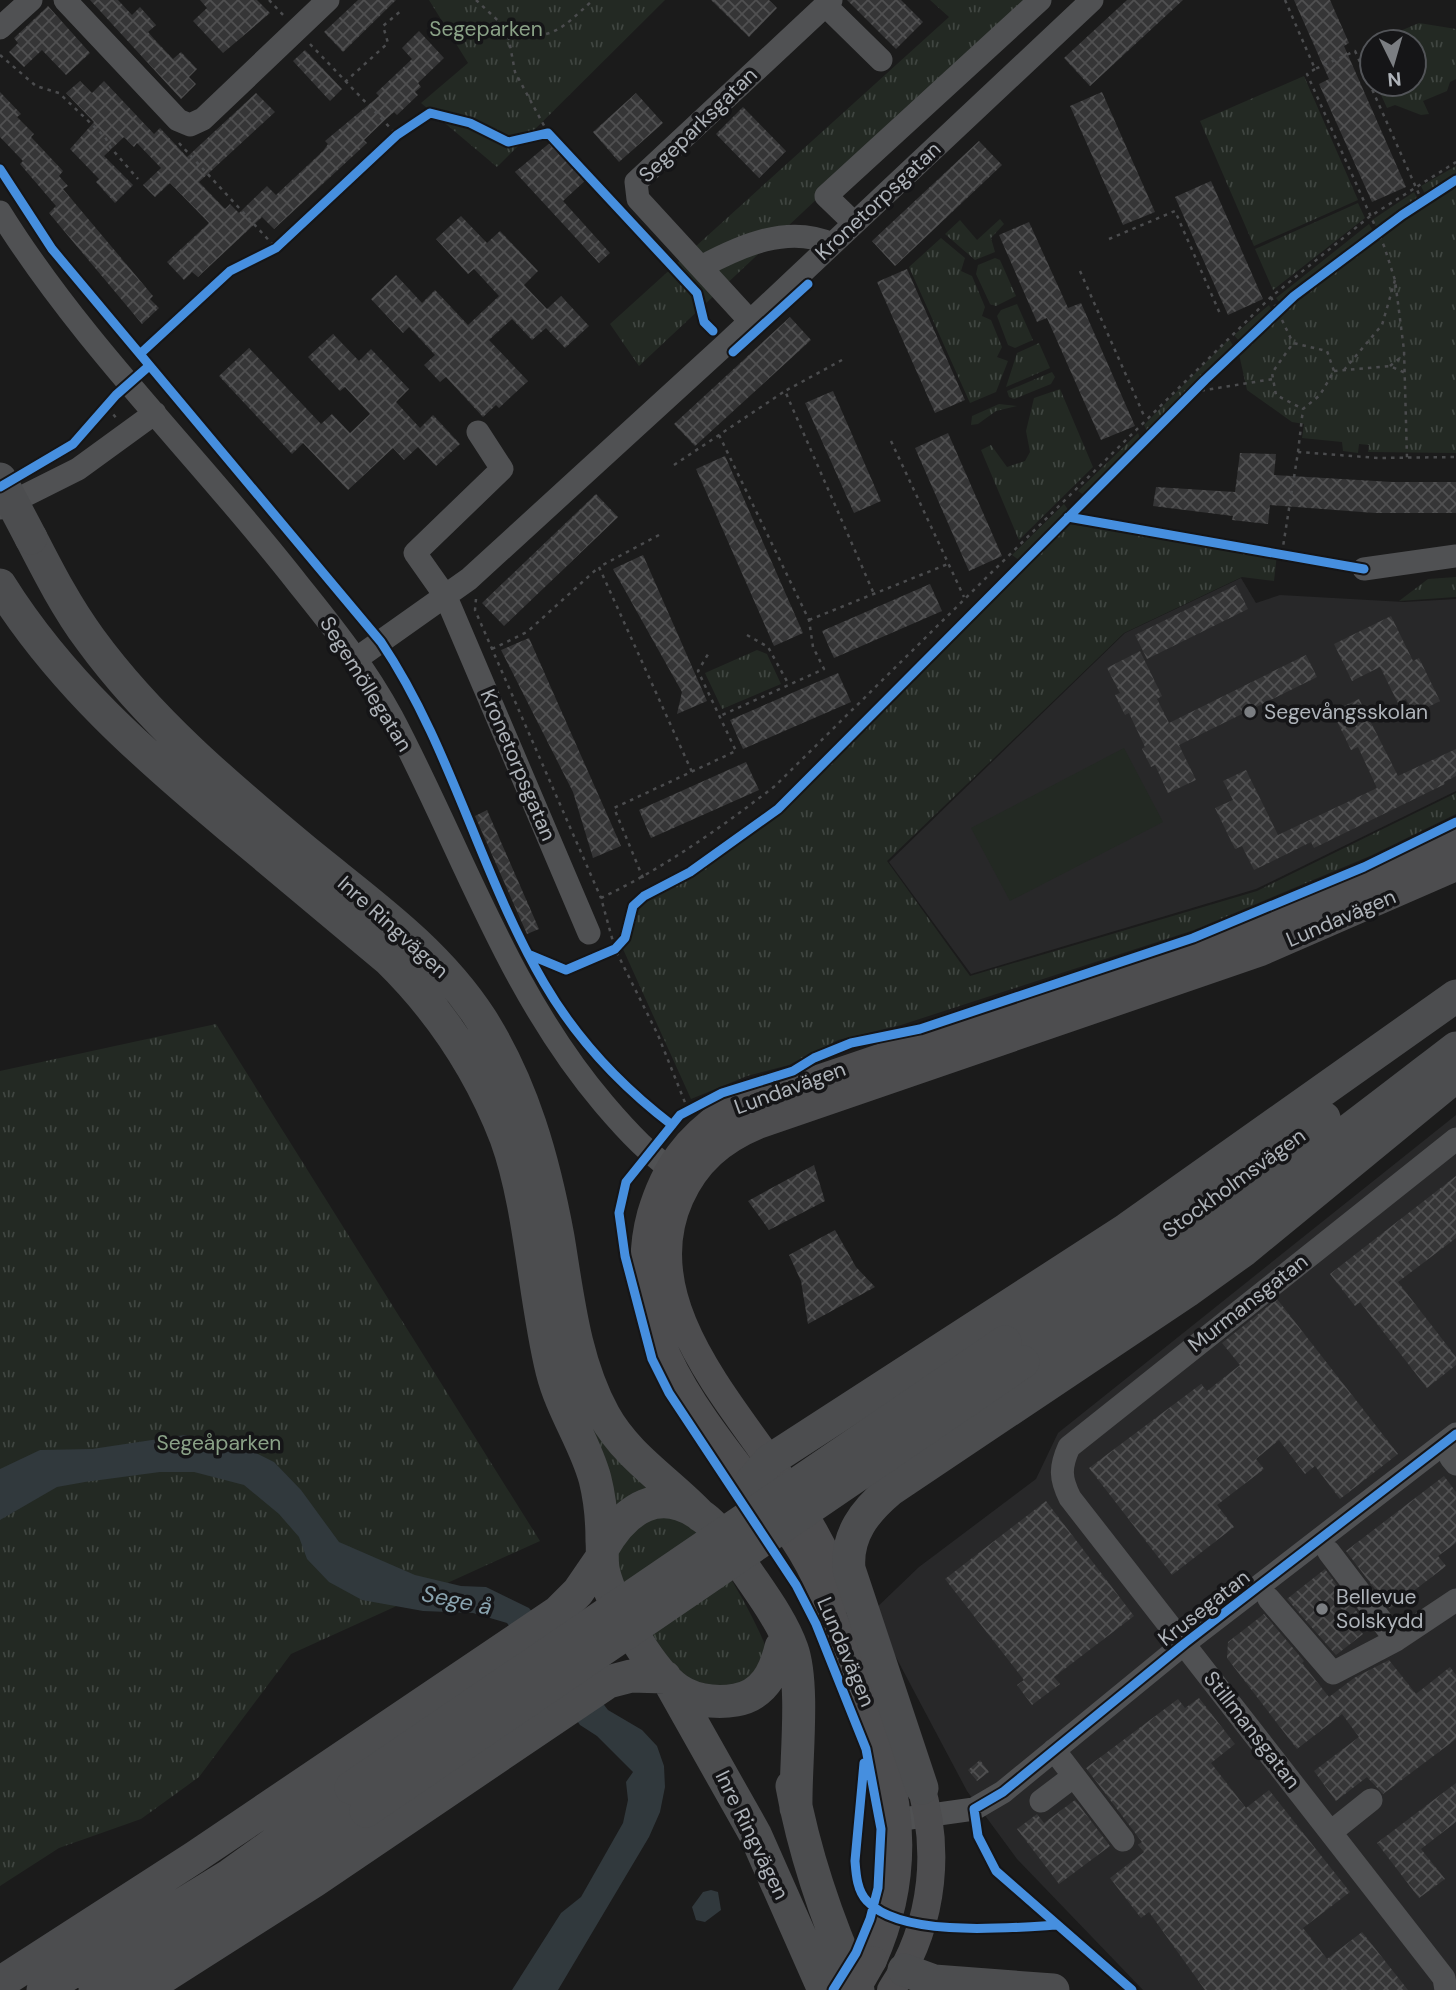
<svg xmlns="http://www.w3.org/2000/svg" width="1456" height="1990" font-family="'DM Sans',sans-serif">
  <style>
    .built { fill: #282829 }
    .grass { fill: url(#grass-tufts) }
    .pitch { fill: #232923 }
    .water { fill: #31393d }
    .building { fill: url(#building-cross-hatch) }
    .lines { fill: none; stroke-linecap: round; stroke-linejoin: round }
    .path { stroke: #4b4c4e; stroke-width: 2.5; stroke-dasharray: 3.5 5; stroke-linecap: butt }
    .minor { stroke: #505153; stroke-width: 23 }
    .major { stroke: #4d4d4f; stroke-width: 28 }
    .highway { stroke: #4c4d4f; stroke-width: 33 }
    .major-bridge { stroke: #4d4d4f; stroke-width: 28 }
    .highway-bridge { stroke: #4c4d4f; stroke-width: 33 }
    .cycleway-casing { stroke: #151517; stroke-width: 13 }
    .cycleway { stroke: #468fdf; stroke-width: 9 }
    .poi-dot { fill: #7b7e82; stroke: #151517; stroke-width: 2.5 }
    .labels { text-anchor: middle; stroke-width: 7; stroke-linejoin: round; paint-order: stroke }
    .park-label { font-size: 21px; fill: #8aa287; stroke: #151517 }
    .street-label { font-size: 21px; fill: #aeb3b9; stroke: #151517 }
    .poi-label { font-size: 21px; fill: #aeb3b9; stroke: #151517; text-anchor: start }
    .water-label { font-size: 23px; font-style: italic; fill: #8aa4b0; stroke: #151517 }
  </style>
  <defs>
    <pattern id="grass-tufts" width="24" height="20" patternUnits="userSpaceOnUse" patternTransform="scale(1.75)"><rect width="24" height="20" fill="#232923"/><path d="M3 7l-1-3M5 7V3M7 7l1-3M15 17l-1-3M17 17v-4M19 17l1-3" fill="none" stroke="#404641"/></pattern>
    <pattern id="building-cross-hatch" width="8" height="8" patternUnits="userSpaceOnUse" patternTransform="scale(1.75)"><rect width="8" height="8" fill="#353536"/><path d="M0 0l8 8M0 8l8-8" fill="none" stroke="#505051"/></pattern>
  </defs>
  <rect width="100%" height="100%" fill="#1b1b1b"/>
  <path class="built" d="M1241,578L1256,603L1280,595L1404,602L1456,599V791L1256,889L971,974L889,862L1125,633Z
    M1456,1115V1990H1143L1017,1859L967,1791L872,1612L919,1567L1036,1479L1058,1433Z"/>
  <path class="grass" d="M429,0H665L497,167L421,103L468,63Z
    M930,0H1029L639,366L610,324L949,17Z
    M1419,23L1456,29V79L1450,82L1447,91L1423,101L1429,114L1421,115L1395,105L1387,108L1376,84H1414V42H1374Z
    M1304,76L1358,200L1254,246L1200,121Z
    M1456,166V175L1425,194L1421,186Z
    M1456,184V453L1368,452L1369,445L1359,444L1358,453L1343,451L1342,442L1302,438L1304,424L1292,422L1247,390L1239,354C1304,289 1378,233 1456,184Z
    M1414,192L1418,199L1377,228L1372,220Z
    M1358,203L1365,218L1273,290L1255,249Z
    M1000,219L1004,224L991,238L995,252L975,260L945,234L960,220L977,240Z
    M1369,224L1373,231L1280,303L1276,298Z
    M941,238L965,258L961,271L972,276L985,307L982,316L991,320L1002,347L997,357L1008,361L996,392L970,403L909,267Z
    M995,258L1000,260L1016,296L996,306L990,304L976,274L978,265Z
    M1017,304L1033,340L1015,348L1008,345L997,316L1001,310Z
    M1269,305L1273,313L1239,341L1234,335Z
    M1229,339L1234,347L1148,433L1144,425Z
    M1039,343L1050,368L1006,387L1017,353Z
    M1052,372L1055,377L1051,384L1014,399L1009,397L1007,391Z
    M1060,389L1093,467L1019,540L981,450L991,445L1007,467L1025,461L1030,452L1026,431L1034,398Z
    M999,404L1017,406L996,411L978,424L971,425L972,416Z
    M1138,433L1141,441L1084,495L1078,491Z
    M1064,504L1069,511L1019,560L1012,555Z
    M1068,524L1277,554L1274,581L1242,577L1124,633L887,861L970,976L1257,891L1456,793V814L1370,856L1194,930L901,1025L838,1040L789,1065L747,1076L691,1099L623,949L639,906L691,876L772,817Z
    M1456,577V597L1399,601L1428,579Z
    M757,650L767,654L781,684L722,709L705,673Z
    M216,1024L540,1541L291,1654L199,1777L141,1819L59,1848L0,1886V1071Z
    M595,1417L652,1485L614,1509L582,1423Z
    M653,1514C663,1516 675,1516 685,1520C706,1529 759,1624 766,1648L750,1681L707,1690L680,1675L623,1592L615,1554L639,1518Z"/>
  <path class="pitch" d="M1124,748L1163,822L1010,901L971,828Z"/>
  <path class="water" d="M185,1435L246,1448L274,1462L301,1490L339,1542L415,1575L461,1586L486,1587L529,1608L608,1710L642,1730L657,1746L664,1766L665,1787L660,1812L649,1837L558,1990H512L561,1913L581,1897L623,1823L628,1800L626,1782L633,1772L597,1736L580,1725L507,1623L473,1613L423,1611L362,1600L329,1582L307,1559L299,1537L279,1514L244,1485L194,1472H160L85,1482L57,1487L0,1520V1469L40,1450L92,1449Z
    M711,1890L718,1892L721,1910L705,1922L696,1920L692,1907L703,1892Z"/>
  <path class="building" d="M90,0H118L132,15L140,7L156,25L148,32L155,40L173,59L181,52L197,69L189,77L196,84L181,99Z
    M200,0H257L270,13L223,53L193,21L207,8Z
    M358,0H396L343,52L324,32Z
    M711,0H769L777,8L749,37Z
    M847,0H901L923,22L896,49Z
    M1127,0H1183L1090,86L1064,58Z
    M1294,0H1330L1349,43L1344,46L1406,187L1372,202L1319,84L1329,79Z
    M48,6L90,53L66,75L42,50L24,67L9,52L18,43L14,38Z
    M419,31L444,58L418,83L421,87L415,92L418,95L397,115L394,112L387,118L364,140L367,143L274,229L262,217L198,277L192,272L184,280L167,262L209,223L170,183L155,197L143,185L161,168L137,143L134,147L124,137L104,156L133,185L115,203L96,182L99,179L70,149L94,122L66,93L80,81L92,93L104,81L154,134L160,128L187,157L256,93L275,112L199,182L225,209L230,204L239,213L267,186L276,195L323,151L328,144L325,141L379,96L376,93L412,59L402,48Z
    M305,50L342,89L330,101L293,61Z
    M0,92L21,114L17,117L34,134L31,137L63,171L59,176L68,186L63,189L153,296L150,299L159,308L142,324L49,213L56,206L20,164L23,161L0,137Z
    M1102,92L1155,212L1123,225L1070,106Z
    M636,93L663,123L619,162L593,132Z
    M743,107L786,151L759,178L716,134Z
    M552,141L587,179L563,201L610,253L599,263L515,172Z
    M979,141L1002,165L895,266L872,241Z
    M1211,181L1263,299L1228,315L1175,197Z
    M461,216L487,243L500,231L538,271L524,285L547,309L561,296L589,326L565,348L546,328L532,340L512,319L489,340L528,381L499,408L496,405L483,417L446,377L440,382L424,365L435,355L409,327L403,333L371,299L396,275L422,303L435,290L468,325L499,296L474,269L468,274L436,239Z
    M1029,222L1068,308L1081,303L1135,426L1101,440L1047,318L1037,322L999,235Z
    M907,269L965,400L935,413L877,282Z
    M790,317L811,340L695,446L674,424Z
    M333,334L359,361L371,349L409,389L396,402L420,428L433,415L460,444L436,466L418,447L404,460L393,448L348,490L303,443L292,454L219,376L249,348L321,424L332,414L350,433L370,414L345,387L340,391L308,357Z
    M833,391L881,501L854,513L805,403Z
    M948,433L1002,556L969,571L915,448Z
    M1240,453L1276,454L1274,475L1392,482H1456V513H1375L1270,505L1268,524L1232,520L1233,516L1153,506L1156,487L1235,492Z
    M725,456L803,633L774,646L696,469Z
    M596,494L618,517L504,626L482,603Z
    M643,555L707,701L677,714L682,692L613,569Z
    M930,584L942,611L834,658L822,631Z
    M1236,585L1248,609L1147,659L1135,635Z
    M1391,616L1413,661L1419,658L1440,701L1414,714L1406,699L1398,703L1380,667L1352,681L1334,644Z
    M529,638L621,846L593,858L573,792L501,650Z
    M1140,651L1162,696L1157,699L1169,723L1306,655L1317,677L1179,745L1196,780L1168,793L1155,765L1151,767L1142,749L1145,747L1129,713L1125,715L1115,695L1120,693L1107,668Z
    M838,673L851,702L743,749L730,720Z
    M1359,699L1398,776L1456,749V776L1444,782L1445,784L1314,848L1311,842L1254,870L1242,846L1235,849L1215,808L1233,800L1223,781L1246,770L1278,835L1377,788L1358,747L1351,750L1334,715L1335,710Z
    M746,762L759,790L651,838L639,810Z
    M487,810L539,929L527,934L475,816Z
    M814,1165L825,1201L769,1230L748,1201Z
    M1456,1176V1238L1398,1282L1456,1357V1365L1427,1388L1360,1302L1355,1306L1330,1274Z
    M835,1230L856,1267L875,1287L808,1324L801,1281L789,1255Z
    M1277,1299L1398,1454L1340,1499L1315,1466L1305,1474L1279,1440L1256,1459L1264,1469L1217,1505L1234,1527L1172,1575L1089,1468L1201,1384L1207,1391L1240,1365L1222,1343Z
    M1444,1476L1456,1492V1543L1438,1556L1446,1566L1390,1609L1346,1551Z
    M1046,1501L1134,1616L1054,1677L1060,1684L1032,1705L1017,1685L1024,1680L945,1579Z
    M1325,1569L1361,1617L1354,1622L1363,1634L1336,1655L1287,1599Z
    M1264,1614L1304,1661L1302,1663L1329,1697L1354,1678L1389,1660L1416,1694L1450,1667L1456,1675V1739L1383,1794L1367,1777L1336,1801L1314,1771L1359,1737L1342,1714L1297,1749L1227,1658L1228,1642Z
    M1199,1698L1235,1744L1211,1763L1246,1808L1269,1790L1350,1892L1303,1928L1327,1959L1362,1932L1408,1990H1205L1149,1912L1141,1918L1110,1878L1144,1852L1138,1845L1142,1842L1086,1768L1178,1699L1185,1708Z
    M980,1760L989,1772L977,1781L968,1770Z
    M1456,1783V1822L1421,1849L1445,1879L1419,1898L1377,1843Z
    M1075,1800L1110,1846L1059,1884L1017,1829L1037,1814L1044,1823Z"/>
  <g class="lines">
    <path class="path" d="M269,0L284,16
      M476,0L507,29
      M1285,0L1315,69L1355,51L1422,201
      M310,44L397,135
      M0,55L36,86L59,93L105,137L111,148L138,179
      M1315,69L1307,74L1384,246L1395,280L1404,350L1407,458
      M345,82L388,43L383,26L402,10
      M548,133L515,72L507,29C550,45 562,28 593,0
      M179,143L276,248
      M1109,239L1175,211L1221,316
      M1080,271L1145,418
      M1271,297L1293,343
      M842,360L785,391L874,594
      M1390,366L1404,355
      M1344,370L1382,325L1395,280
      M1334,371L1390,366L1405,373
      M1193,392L1273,379
      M108,408L117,419
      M719,435L809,620L813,647L824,669L720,716
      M891,441L964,597
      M1298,452L1303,409L1320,395L1334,371L1327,351L1293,343L1272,373L1276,395L1303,409
      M674,465L785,391
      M659,535L599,567L692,772
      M1282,553L1298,452L1379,458L1456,457
      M476,599L475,610L601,898
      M809,620L948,564
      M747,635L768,647L789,685
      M492,649L527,632L599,567
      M643,878L614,808L736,751L698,671L710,651
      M688,1110L658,1035L615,949L601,898C664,868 719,829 775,786L1271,297L1369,217L1456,162"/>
    <path class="minor" d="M65,0L178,120L190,125L203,119L328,0
      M825,5L881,60
      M0,28L31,0
      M0,212C84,347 202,460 299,585C333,627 366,669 392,717C461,847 507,990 604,1104C627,1131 652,1158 682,1177
      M854,223L826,196L1040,0
      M701,267C740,246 788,224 832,244
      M750,321L638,199L636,182L831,0
      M478,432L502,469L415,553L446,597L589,933
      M0,508L78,469L155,413
      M1364,569L1456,556
      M356,659L469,579L726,344L1092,0
      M1451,1458L1456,1464
      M1329,1552L1396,1640L1456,1600
      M1269,1599L1333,1673L1396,1640
      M1054,1750L1123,1840
      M1041,1801L1074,1776
      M910,1818L974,1809L1003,1792L1185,1643L1456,1434
      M1331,1832L1371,1800
      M1446,1990L1444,1978L1070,1498C1060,1478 1060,1467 1069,1447L1456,1139"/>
    <path class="major" d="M848,1598C826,1550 800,1504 769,1460C718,1387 637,1293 680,1198C696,1162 722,1140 758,1125L1261,952L1456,867
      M873,1960C923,1848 891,1761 848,1655C833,1616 817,1574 794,1540C729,1445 616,1342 651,1214C665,1166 687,1138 727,1110L1200,949L1370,879L1456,839
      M891,1990C935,1924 943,1843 915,1769"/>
    <path class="highway" d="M31,538C49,573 67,608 90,639C149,720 227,786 304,850C366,901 436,949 481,1019C523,1085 544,1161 558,1237C568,1297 574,1360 604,1415C627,1457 669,1482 701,1516
      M0,585C60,681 143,754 229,826C282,870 335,915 388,959C441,1011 479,1068 506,1138C531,1207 534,1298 552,1371C562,1411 585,1442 595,1479C600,1499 602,1520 602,1541C603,1552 601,1563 604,1573C611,1602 649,1666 672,1685C689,1700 714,1704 736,1700C764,1695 775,1672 781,1647
      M1005,1342L1099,1280L1324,1118
      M1023,1362C1174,1266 1314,1157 1456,1048
      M751,1482L769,1461L1127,1229L1456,996
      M603,1548C625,1509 660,1484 703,1517C722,1531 735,1556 749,1575C764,1597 783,1623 792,1649C805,1686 795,1766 796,1808
      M671,1685L755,1834L824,1990
      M792,1786C805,1858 828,1923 858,1990
      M922,1788L849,1569C846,1535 865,1511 890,1490L1187,1291L1244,1250L1456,1076
      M904,1970L934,1981L1053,1990
      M0,1983L195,1857L558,1612L578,1592L602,1557
      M43,1990L230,1875L351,1788
      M95,1990L238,1902L366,1811
      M143,1990L314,1881L608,1682L631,1676L665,1677"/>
    <path class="major-bridge" d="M856,1990L873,1960"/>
    <path class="highway-bridge" d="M0,479L31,538
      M351,1788L1005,1342
      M366,1811L1023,1362"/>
    <defs>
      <path id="cycleway" d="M0,169L52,249L381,642C451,746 480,874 544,983C576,1038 621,1086 672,1125
        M733,352L808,284
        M140,354L230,271L276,248L397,135L430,113L470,123L508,142L548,133L697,293L704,322L713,331
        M0,487L73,444L116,395L149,366
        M1068,517L1364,569
        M530,955L566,970L615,949L625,938L633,906L644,896L690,872L778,809L1205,380L1294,296L1402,215L1456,180
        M864,1763L855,1861C856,1874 857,1891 867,1901C901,1938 1009,1928 1056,1925
        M833,1990L856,1953L870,1919L878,1888L881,1829L866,1749L816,1624L796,1585L669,1393L652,1359L625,1256L619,1213L626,1182L680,1115L722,1093L793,1071L814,1058L851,1043L920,1029L1193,938L1364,867L1456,822
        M1132,1990L996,1871L978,1836L974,1809L1003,1792L1185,1643L1456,1434"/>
    </defs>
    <use href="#cycleway" class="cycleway-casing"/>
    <use href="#cycleway" class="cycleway"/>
  </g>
  <g class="poi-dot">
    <circle cx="1250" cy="712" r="7"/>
    <circle cx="1322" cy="1609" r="7"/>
  </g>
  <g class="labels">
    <g class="park-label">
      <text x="486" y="36">Segeparken</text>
      <text x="219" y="1450">Segeåparken</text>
    </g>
    <g class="street-label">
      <text transform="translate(698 125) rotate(-44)" y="7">Segeparksgatan</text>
      <text transform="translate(878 201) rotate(-43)" y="7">Kronetorpsgatan</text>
      <text transform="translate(366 684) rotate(58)" y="7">Segemöllegatan</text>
      <text transform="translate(518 765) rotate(67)" y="7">Kronetorpsgatan</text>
      <text transform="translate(1341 918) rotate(-23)" y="7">Lundavägen</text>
      <text transform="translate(393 927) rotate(42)" y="7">Inre Ringvägen</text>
      <text transform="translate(790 1088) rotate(-20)" y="7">Lundavägen</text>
      <text transform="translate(1234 1183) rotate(-36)" y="7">Stockholmsvägen</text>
      <text transform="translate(1248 1303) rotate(-38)" y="7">Murmansgatan</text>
      <text transform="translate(1204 1608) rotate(-38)" y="7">Krusegatan</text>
      <text transform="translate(846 1652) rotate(67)" y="7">Lundavägen</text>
      <text transform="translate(1252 1730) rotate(52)" y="7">Stillmansgatan</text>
      <text transform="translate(752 1835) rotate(64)" y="7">Inre Ringvägen</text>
    </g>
    <g class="poi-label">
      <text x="1264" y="719">Segevångsskolan</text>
      <text x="1336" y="1604">Bellevue<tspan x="1336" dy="24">Solskydd</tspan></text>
    </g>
    <g class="water-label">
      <text transform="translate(457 1600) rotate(12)" y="8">Sege å</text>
    </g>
  </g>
  <g transform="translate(1393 63) rotate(175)"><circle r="33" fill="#151517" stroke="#525458" stroke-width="2"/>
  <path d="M0-5L12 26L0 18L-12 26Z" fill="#7b7e82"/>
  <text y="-10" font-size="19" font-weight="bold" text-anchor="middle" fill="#aeb3b9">N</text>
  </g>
</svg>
